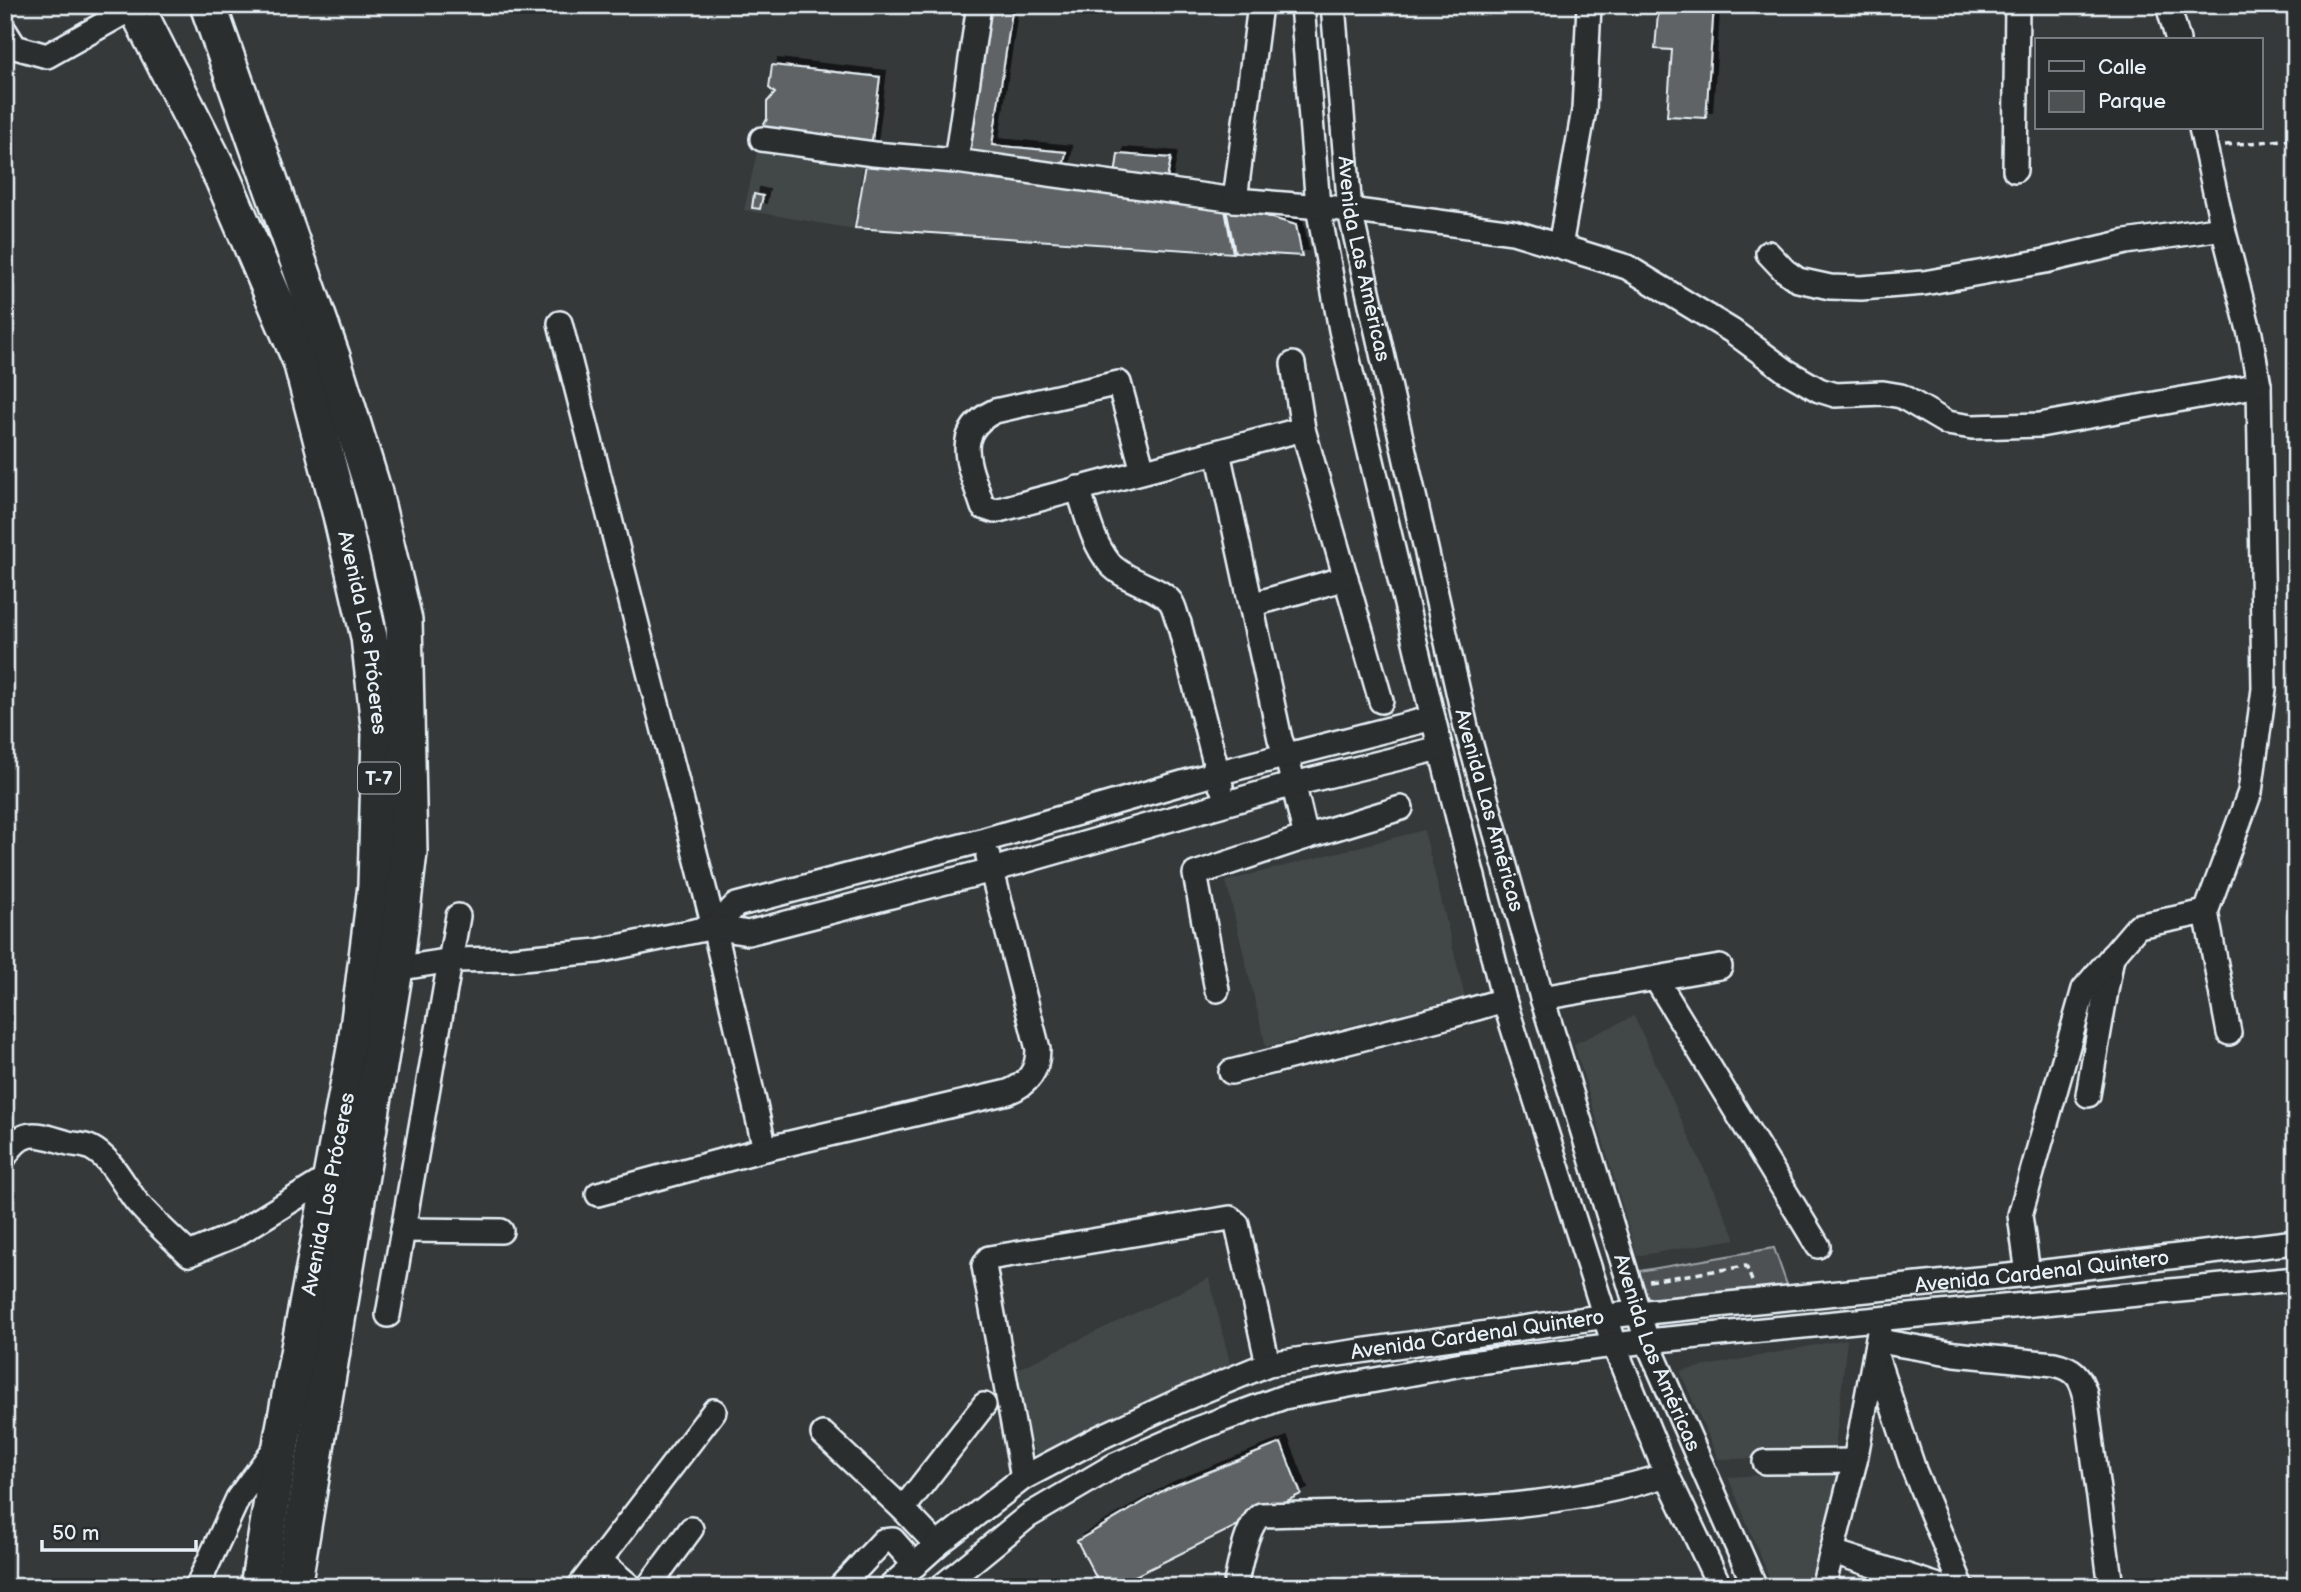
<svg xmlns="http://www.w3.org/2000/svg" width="2301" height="1592" font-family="'Balsamiq Sans',sans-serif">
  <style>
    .built { fill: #424647 }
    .green { fill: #4d5152; stroke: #9aa1a5; stroke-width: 2 }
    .building { fill: #5f6365; stroke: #e8f1f8; stroke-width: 2; filter: url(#shadow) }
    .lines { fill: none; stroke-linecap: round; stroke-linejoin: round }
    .minor-casing { stroke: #e8f1f8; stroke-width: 28 }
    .highway-casing { stroke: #e8f1f8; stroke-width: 40 }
    .path { stroke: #e8f1f8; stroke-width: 3.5; stroke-dasharray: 7 5; stroke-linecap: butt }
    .minor { stroke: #2a2d2e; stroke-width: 23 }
    .highway { stroke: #2a2d2e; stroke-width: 35 }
    .labels { text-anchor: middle; stroke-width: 5; stroke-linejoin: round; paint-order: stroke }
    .shield { fill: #2a2d2e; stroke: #afb6bb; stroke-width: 2 }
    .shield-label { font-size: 19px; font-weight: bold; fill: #e8f1f8 }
    .street-label { font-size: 21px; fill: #e8f1f8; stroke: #2a2d2e }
  </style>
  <defs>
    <filter id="shadow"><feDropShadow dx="6" dy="-6" stdDeviation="0" flood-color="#0009"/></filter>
  </defs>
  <rect width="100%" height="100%" fill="#35393a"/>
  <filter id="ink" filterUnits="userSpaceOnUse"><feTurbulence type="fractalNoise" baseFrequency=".0143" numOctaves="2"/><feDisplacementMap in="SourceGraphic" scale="14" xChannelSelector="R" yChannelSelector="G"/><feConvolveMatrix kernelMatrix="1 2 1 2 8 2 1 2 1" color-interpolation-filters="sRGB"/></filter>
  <g filter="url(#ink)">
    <path class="built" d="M759,143L864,159L853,229L744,210Z
      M1424,830L1465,997L1266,1047L1226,881Z
      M1634,1016L1736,1239L1637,1256L1574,1044Z
      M1209,1278L1233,1375L1040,1471L1011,1372Z
      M1847,1339L1834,1458L1718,1459L1680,1371Z
      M1839,1470L1809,1587H1773L1728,1477Z"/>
    <path class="green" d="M1774,1248L1792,1299L1642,1311L1628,1273Z"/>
    <path class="building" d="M984,5H1013L992,145L1066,152L1061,179L960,160Z
      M1618,5H1714L1706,118L1667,116L1672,50L1655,49L1658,13L1618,11Z
      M772,65L880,77L871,148L762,128L767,119V102L775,93L769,88Z
      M1118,154L1171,158L1165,189L1114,183Z
      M867,158L953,164L976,178L1224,204L1233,253L855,228Z
      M754,194L763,196L760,209L752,208Z
      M1225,204L1296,225L1302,256L1235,252Z
      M1281,1443L1301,1494L1113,1587H1101L1077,1541L1166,1489Z"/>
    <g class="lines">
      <defs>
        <g id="minor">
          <path d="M1302,5L1318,207L1341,330L1433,718L1504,1000L1614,1345L1667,1475L1720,1587"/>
          <path id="s1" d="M1333,5L1350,211L1466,727L1542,998L1647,1341L1755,1587"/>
          <path d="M2168,5L2178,40"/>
          <path d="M5,31L15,47L47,56L136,6"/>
          <path d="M2201,128L2223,228L2250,334L2259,385L2264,689L2250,792L2206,912L2229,1033"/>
          <path d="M762,139L874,154L956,161L1235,200L1334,208L1513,232L1627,267L1732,331L1786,371L1819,390L1835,395L1883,393L1901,396L1947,423L1972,427L2040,425L2259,385"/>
          <path d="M956,161L979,5"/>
          <path d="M2015,170L2017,5"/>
          <path d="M1235,200L1260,5"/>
          <path d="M1560,246L1584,110L1589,5"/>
          <path d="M1768,253L1784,270L1798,280L1830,287L1861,288L1924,283L2045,261L2126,242L2223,228"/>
          <path d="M560,323L714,927L765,1149"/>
          <path d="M1293,364L1303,429"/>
          <path d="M1218,452L1280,739L1287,757L1306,837"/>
          <path d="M1143,471L1119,383L995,411C949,433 971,469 983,507L995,511L1303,429L1381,701"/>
          <path d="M1078,488C1087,515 1092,542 1110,564C1126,582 1160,587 1171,602C1175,608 1176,617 1179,623L1221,786"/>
          <path d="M1251,605L1346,578"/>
          <path d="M714,927L736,905L984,840L1217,773L1433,718"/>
          <path d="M395,969L452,960L512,959L598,951L714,927L748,933L992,870L1294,784L1440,748"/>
          <path d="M1656,979L1818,1246"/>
          <path d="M1217,990L1195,874L1306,837L1401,808"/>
          <path d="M1542,998L1720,967"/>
          <path d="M1231,1072L1453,1015L1504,1000"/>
          <path d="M2088,1095L2112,956"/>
          <path d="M5,1156C23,1127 37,1134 65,1142C73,1145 83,1144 91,1148C111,1158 123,1184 136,1201C152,1220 171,1237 189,1254L235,1235L331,1176"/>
          <path d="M598,1194L765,1149L1008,1092C1028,1084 1038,1071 1038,1049L988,856"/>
          <path d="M403,1230L501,1231"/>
          <path d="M2028,1274L2020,1215L2084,989L2138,926L2206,912"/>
          <path d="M388,1315L458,916"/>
          <path d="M1879,1341L1955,1354L2054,1364C2073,1368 2080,1375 2085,1393L2111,1587"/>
          <path d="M1877,1359L1914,1470L1962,1587"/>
          <path d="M823,1434L903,1509L937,1545"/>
          <path d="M1765,1462L1855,1461"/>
          <path d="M1023,1478L984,1266L989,1258L1230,1218L1237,1224L1268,1364"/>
          <path d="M903,1509L984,1405"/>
          <path d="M1833,1552L1942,1587"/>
          <path d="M599,1560L631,1587"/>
          <path d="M197,1587L238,1498L278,1444"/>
          <path d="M579,1587L714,1411"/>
          <path d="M648,1587L691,1529"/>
          <path d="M840,1587L883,1541L893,1540L915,1565"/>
          <path id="s2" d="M890,1587L937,1545L1023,1478L1101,1437L1181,1400L1268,1364L1607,1316L2028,1274L2296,1242"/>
          <path d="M941,1587L1028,1516L1115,1465L1197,1429L1284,1397L1462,1364L1647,1341L2296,1279"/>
          <path d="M1235,1587C1239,1569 1246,1525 1261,1515C1396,1511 1536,1516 1667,1475"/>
          <path d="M1823,1587L1855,1461L1880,1327"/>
        </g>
        <g id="highway">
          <path id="s3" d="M135,5L223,179L301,361L341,515L369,637L380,734L376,886L356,1044L282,1439L258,1587"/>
          <path d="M208,5L332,357L374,493L404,620L409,852L395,969L293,1587"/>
        </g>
      </defs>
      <use href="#minor" class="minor-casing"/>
      <use href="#highway" class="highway-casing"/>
      <path class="path" d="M2225,145L2296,139
        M1649,1281L1746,1266L1752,1281"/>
      <use href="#minor" class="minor"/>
      <use href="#highway" class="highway"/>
    </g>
  </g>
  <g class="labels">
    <rect class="shield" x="358" y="762.5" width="42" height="31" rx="5"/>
    <g class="shield-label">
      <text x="379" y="785">T-7</text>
    </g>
    <g class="street-label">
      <text dy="7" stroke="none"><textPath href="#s1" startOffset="256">Avenida Las Américas</textPath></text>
      <text dy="7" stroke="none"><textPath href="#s3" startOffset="672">Avenida Los Próceres</textPath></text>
      <text dy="7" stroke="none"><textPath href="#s1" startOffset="822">Avenida Las Américas</textPath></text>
      <text transform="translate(328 1194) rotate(-79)" y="7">Avenida Los Próceres</text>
      <text dy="7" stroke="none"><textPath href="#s2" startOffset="1222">Avenida Cardenal Quintero</textPath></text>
      <text dy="7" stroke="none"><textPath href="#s2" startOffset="654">Avenida Cardenal Quintero</textPath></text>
      <text dy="7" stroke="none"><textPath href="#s1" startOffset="1390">Avenida Las Américas</textPath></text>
    </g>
  </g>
  <rect width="2301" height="1592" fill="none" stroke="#2a2d2e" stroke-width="28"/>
  <rect x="14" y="14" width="2273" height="1564" fill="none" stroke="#e8f1f8" stroke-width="2.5" filter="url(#ink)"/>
  <rect x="2035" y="38" width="228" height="91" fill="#2a2d2e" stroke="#767b7f" stroke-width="2"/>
  <rect x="2049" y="61" width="35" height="10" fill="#2a2d2e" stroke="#767b7f" stroke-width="2"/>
  <text x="2098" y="74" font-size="21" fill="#e8f1f8">Calle</text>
  <rect x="2049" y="91" width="35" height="21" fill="#4d5152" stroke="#767b7f" stroke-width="2"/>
  <text x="2098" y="108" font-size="21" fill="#e8f1f8">Parque</text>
  <path d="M42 1540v10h154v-10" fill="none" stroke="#e8f1f8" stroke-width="3.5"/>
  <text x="52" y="1540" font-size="21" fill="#e8f1f8" stroke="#2a2d2e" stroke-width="5" paint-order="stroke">50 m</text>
</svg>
